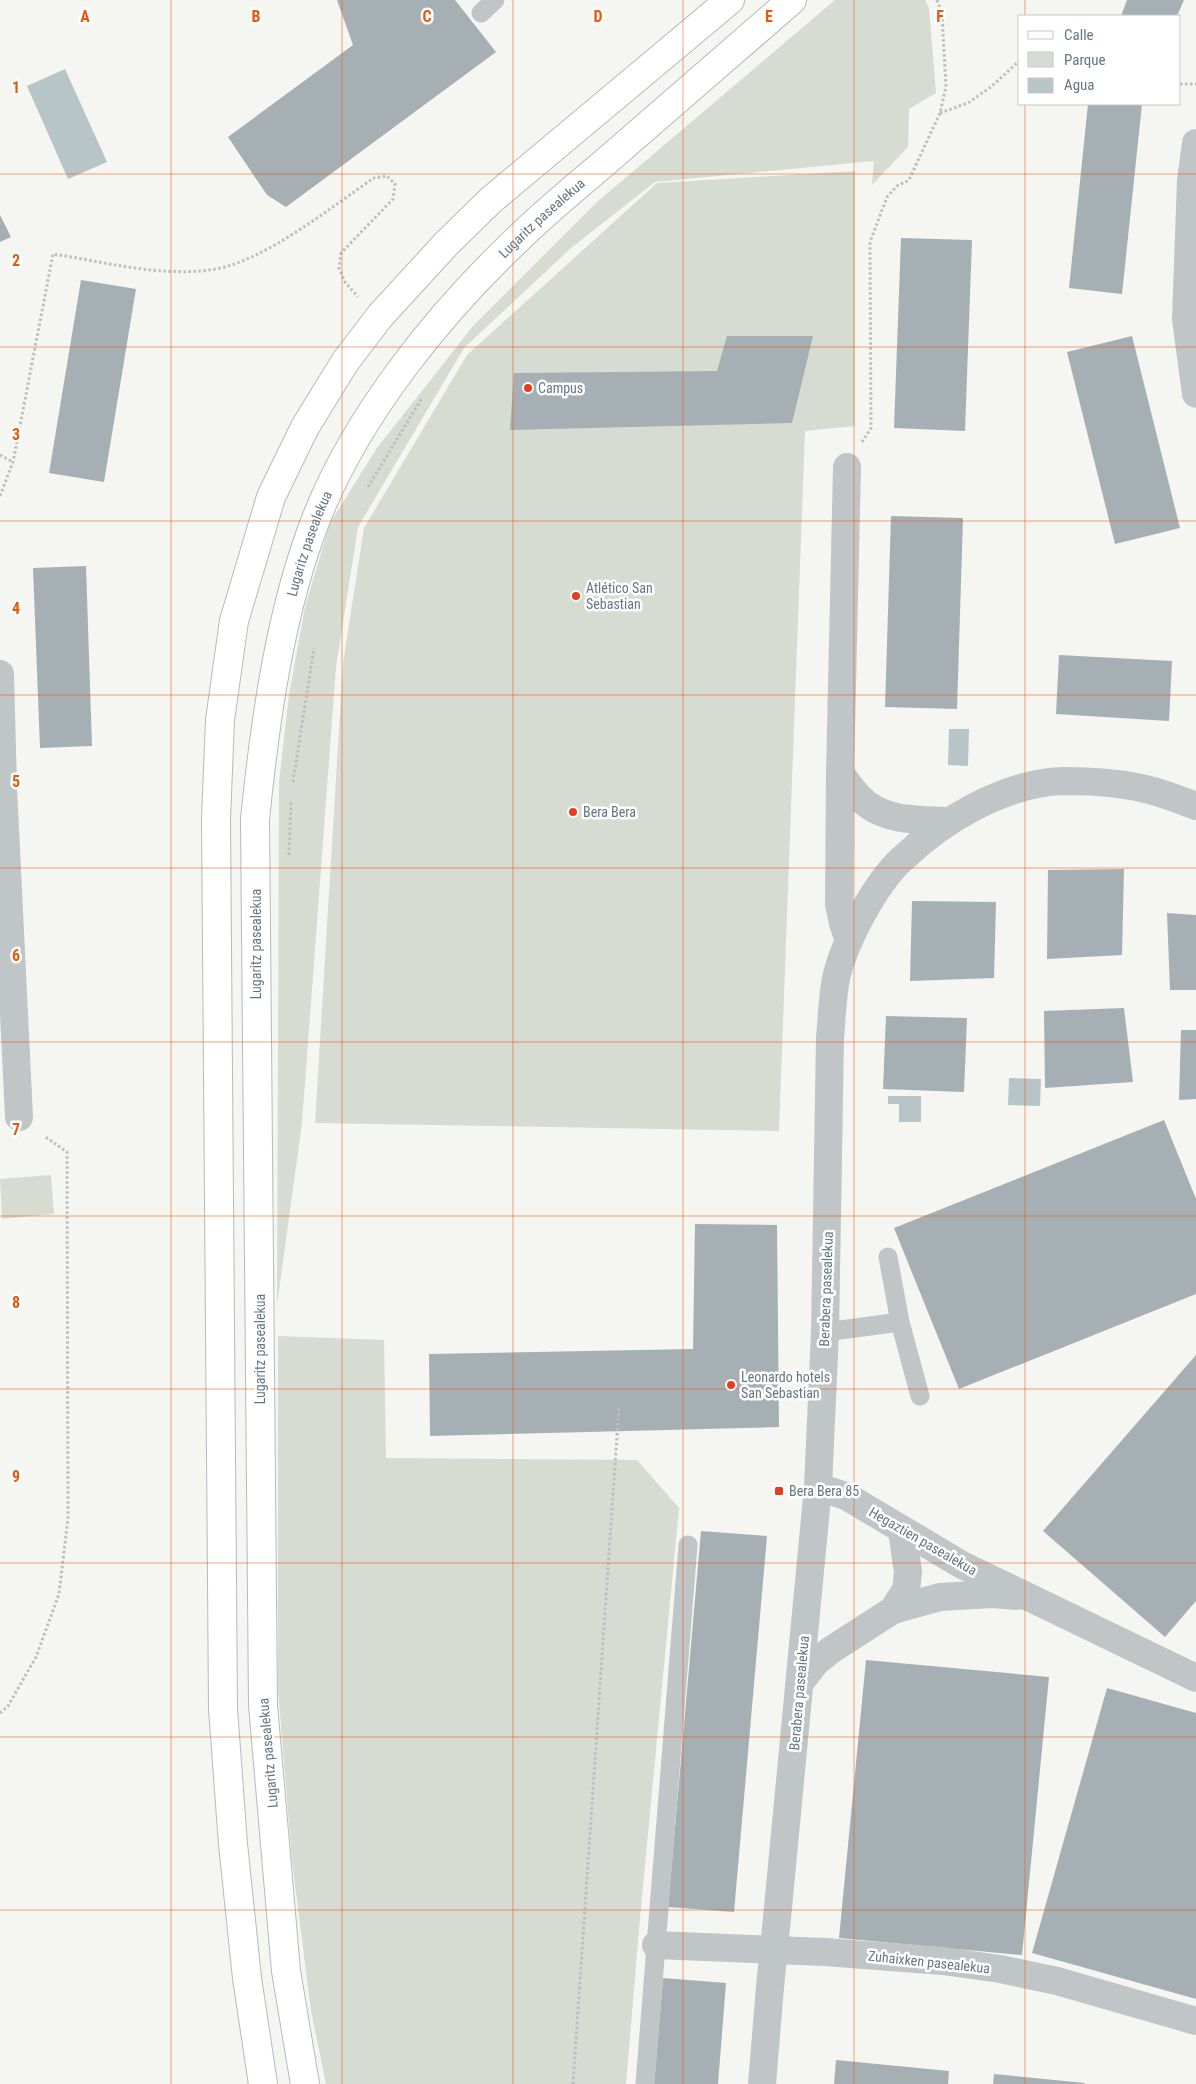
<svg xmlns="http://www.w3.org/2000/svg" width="1196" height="2084" font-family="'Roboto Condensed',sans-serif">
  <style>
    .green { fill: #d6dcd2 }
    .water { fill: #b7c5c8 }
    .building { fill: #a6b0b4 }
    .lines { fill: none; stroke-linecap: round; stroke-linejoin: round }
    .secondary-casing { stroke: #b4babe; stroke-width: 30 }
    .path { stroke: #bcbec0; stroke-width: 3; stroke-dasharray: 2.5 2.5; stroke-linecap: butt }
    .lane { stroke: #c0c5c7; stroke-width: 19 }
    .street { stroke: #c0c5c7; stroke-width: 28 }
    .secondary { stroke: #fff; stroke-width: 28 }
    .street-bridge { stroke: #c0c5c7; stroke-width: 28 }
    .grid { fill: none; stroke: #e8590c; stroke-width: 1; stroke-opacity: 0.55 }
    .poi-dot { fill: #e73c1f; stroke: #fff; stroke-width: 2 }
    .labels { text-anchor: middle; stroke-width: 5; stroke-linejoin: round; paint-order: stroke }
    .street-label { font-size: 14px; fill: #637783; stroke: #fff }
    .poi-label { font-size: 14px; fill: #637783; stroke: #fff; text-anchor: start }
    .grid-label { font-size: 16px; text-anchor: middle; font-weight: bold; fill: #e8590c; stroke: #fff; stroke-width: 5; stroke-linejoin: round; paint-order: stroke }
  </style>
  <rect width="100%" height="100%" fill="#f5f5f1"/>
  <path class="green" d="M835,0H925L929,8L936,93L909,109L908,147L872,185L874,161L655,182L571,248L464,348L358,527L336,667L302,1123L277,1305L279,782L289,695L305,607L330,523L377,448L473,326L597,202Z
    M855,171V426L805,431L779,1131L315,1123L343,663L364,528L467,355L657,183Z
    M51,1175L54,1214L2,1219L0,1179Z
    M278,1336L384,1340L386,1458L637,1460L679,1508L640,1918L626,2084H326L311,2011L292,1861L278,1689Z"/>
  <path class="water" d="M65,69L107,162L68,179L27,86Z
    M949,729H969L968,766L948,765Z
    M1009,1078L1041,1079L1040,1106L1008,1105Z
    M888,1096H921V1122H899V1104H888Z"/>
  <path class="building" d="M337,0H455L496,52L286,207L267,195L228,137L353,45Z
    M1127,0H1184L1177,16H1121Z
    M1088,104H1142L1122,294L1069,288Z
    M0,215L11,237L0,242Z
    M901,238L972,240L965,431L894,428Z
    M81,280L136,289L104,482L49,473Z
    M727,336H813L792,423L510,430L514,373L717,371Z
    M1132,336L1180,528L1115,544L1067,352Z
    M891,516L963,518L957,709L885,707Z
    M86,566L92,746L40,748L33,568Z
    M1059,655L1172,661L1169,721L1056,714Z
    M1124,869L1122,955L1047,959L1048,870Z
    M912,901L996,902L994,978L910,981Z
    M1167,913L1196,915V990H1170Z
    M1124,1008L1133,1082L1045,1088L1044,1011Z
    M886,1016L967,1018L964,1092L883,1089Z
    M1181,1030H1196V1099L1179,1100Z
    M1164,1120L1196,1199V1294L959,1389L894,1228Z
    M695,1224L777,1225L779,1427L430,1436L429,1354L693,1349Z
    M1196,1355V1601L1165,1637L1043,1531Z
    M701,1531L767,1536L734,1912L668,1907Z
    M866,1660L1049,1677L1022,1955L839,1938Z
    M1107,1688L1196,1713V1999L1032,1953Z
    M663,1978L726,1983L718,2084H654Z
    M836,2060L949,2071L948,2084H834Z
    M994,2074L1085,2083L1084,2084H993Z"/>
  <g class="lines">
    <defs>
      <g id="secondary">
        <path d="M263,2084L247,1978L233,1844L223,1709L216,819L220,720L234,621L271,497L305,427L345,362L380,316L446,244L491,200L730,0"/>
        <path id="s1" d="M305,2084L286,1971L263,1705L255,819C265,721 280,611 316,519C357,414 441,311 522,235C553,205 586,179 618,151C676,101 734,50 792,0"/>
      </g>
    </defs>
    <use href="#secondary" class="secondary-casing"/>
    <path class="path" d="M1180,84H1196
      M940,113L968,103L991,87L1020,60
      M862,442L871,428L870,242L887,197L897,186L909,180L940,113L946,87L942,14L937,0
      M0,455L13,462
      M368,487L422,398
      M0,496L13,462L53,254C106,262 162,278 216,269C266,260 331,207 374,178L387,176L395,184L393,199L341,253L339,268L345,282L358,297
      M293,782L314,648
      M289,855L291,801
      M0,1713L8,1706L36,1657L59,1594L68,1518L67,1152L44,1136
      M573,2084L619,1406"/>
    <path class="lane" d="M481,13L495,0
      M888,1257L900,1322L920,1396
      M825,1332L900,1322
      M645,2084L688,1545"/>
    <path class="street" d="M1196,143L1191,180L1186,319L1196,394
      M847,467L840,773L839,904L843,923L849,941
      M0,674L3,788L19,1117
      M840,773C846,781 852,790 859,797C882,822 919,820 950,821
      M818,1487L846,1496L962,1565L1196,1678
      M893,1610L906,1590L908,1572L902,1531
      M799,1684L816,1662L831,1650L893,1610L940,1597L993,1594L1016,1596
      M777,1918L818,1487L825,1332L830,1038C832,1017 832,995 837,974C846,939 875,884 902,859C943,820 1004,783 1063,781C1092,781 1125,783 1153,791C1168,795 1182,801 1196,806
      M656,1945L825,1952L943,1961L1000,1969L1057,1981L1196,2021
      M762,2084L770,1987"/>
    <use href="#secondary" class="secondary"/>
    <path class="street-bridge" d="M770,1987L777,1918"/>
  </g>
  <path class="grid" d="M171,0V2084M342,0V2084M513,0V2084M683,0V2084M854,0V2084M1025,0V16M1025,104V2084M0,174H1196M0,347H1196M0,521H1196M0,695H1196M0,868H1196M0,1042H1196M0,1216H1196M0,1389H1196M0,1563H1196M0,1737H1196M0,1910H1196"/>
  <g class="poi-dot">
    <circle cx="528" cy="388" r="5"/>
    <circle cx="576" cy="596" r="5"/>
    <circle cx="573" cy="812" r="5"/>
    <circle cx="731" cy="1385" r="5"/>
    <rect x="774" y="1486" width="10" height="10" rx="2.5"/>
  </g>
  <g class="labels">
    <g class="street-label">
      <text dy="5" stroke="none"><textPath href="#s1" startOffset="1954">Lugaritz pasealekua</textPath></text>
      <text dy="5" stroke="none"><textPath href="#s1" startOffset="1549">Lugaritz pasealekua</textPath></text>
      <text transform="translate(256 944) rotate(-90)" y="5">Lugaritz pasealekua</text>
      <text transform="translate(826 1289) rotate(-88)" y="5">Berabera pasealekua</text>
      <text transform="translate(260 1349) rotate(-90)" y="5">Lugaritz pasealekua</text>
      <text transform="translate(923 1541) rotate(30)" y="5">Hegaztien pasealekua</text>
      <text transform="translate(799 1693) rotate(-85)" y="5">Berabera pasealekua</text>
      <text transform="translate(268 1753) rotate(-95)" y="5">Lugaritz pasealekua</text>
      <text transform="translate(929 1962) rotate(6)" y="5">Zuhaixken pasealekua</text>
    </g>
    <g class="poi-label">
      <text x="538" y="393">Campus</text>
      <text x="586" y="593">Atlético San<tspan x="586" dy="16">Sebastian</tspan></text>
      <text x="583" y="817">Bera Bera</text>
      <text x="741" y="1382">Leonardo hotels<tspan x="741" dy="16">San Sebastian</tspan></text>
      <text x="789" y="1496">Bera Bera 85</text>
    </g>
  </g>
  <g class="grid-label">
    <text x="85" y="22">A</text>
    <text x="256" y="22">B</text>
    <text x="427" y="22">C</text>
    <text x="598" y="22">D</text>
    <text x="769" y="22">E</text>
    <text x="940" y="22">F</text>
    <text x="16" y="93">1</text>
    <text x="16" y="266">2</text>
    <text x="16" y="440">3</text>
    <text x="16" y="614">4</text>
    <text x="16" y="787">5</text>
    <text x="16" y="961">6</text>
    <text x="16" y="1135">7</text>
    <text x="16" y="1308">8</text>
    <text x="16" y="1482">9</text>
  </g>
  <rect x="1018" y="15" width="162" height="90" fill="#ffffff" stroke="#c1c9cd"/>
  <rect x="1028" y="31" width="25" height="8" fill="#ffffff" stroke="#c1c9cd"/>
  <text x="1064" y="40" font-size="15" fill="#637783">Calle</text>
  <rect x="1028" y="52" width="25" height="15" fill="#d6dcd2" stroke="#c1c9cd"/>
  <text x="1064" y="65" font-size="15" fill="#637783">Parque</text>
  <rect x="1028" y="78" width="25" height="15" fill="#b7c5c8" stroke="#c1c9cd"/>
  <text x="1064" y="90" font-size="15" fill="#637783">Agua</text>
</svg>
